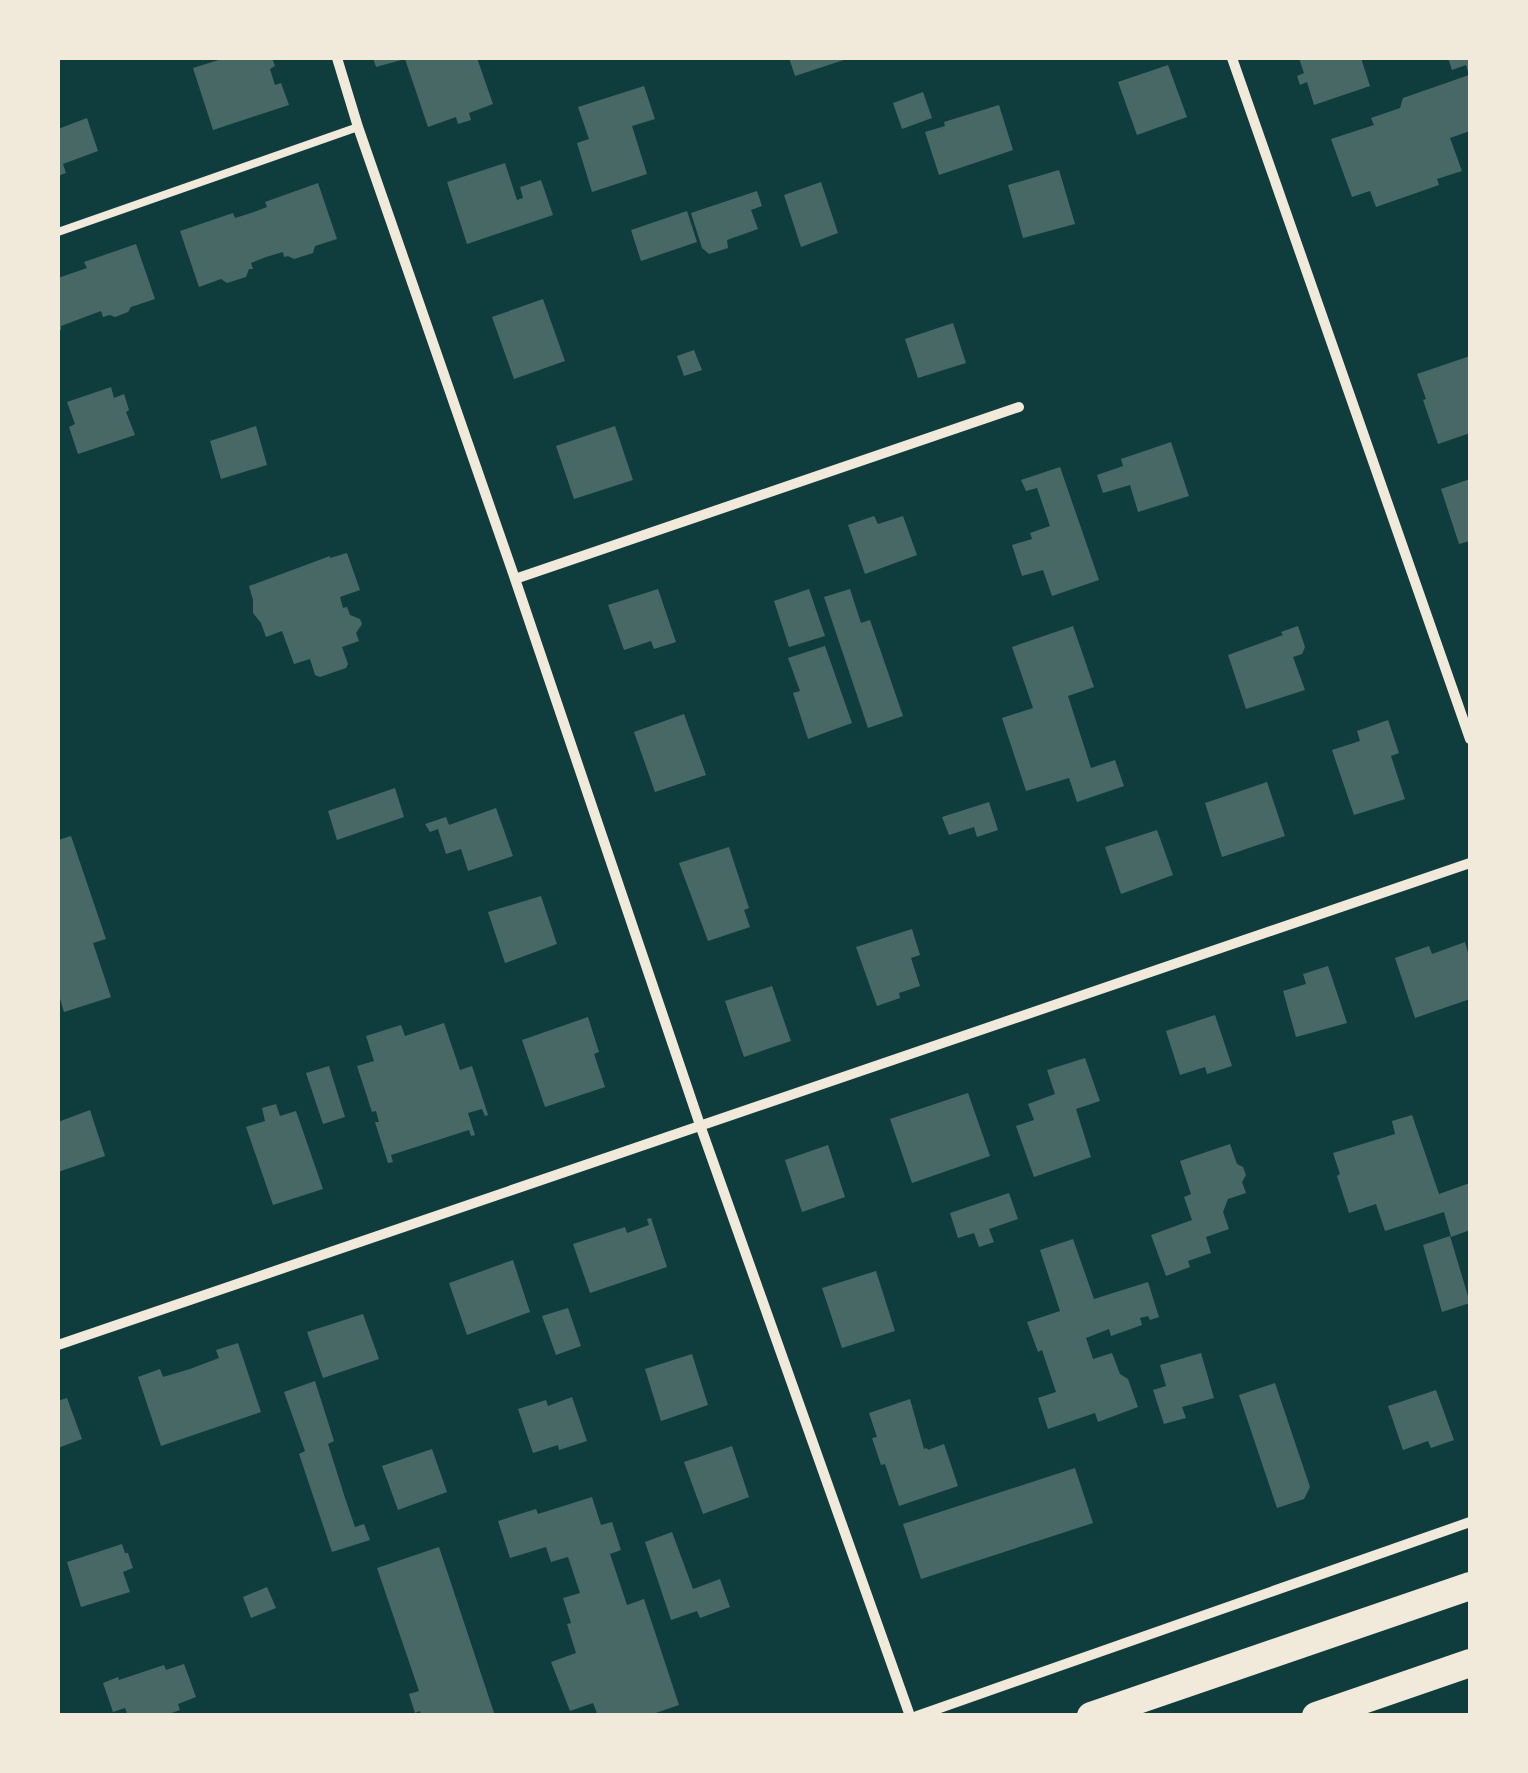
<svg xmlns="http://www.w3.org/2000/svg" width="1528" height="1773" font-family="'Public Sans',sans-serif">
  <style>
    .building { fill: #486865 }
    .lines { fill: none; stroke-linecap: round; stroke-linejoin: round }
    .service { stroke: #f1e9da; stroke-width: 8 }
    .minor { stroke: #f1e9da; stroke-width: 10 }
    .trunk { stroke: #f1e9da; stroke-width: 28 }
  </style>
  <rect width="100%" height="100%" fill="#0f3d3e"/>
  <path class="building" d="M225,58H272L275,66L270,69L275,85L281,83L289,105L213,130L193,68Z
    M373,58H477L493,104L469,113L471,120L458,124L456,117L428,127L405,59L376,67Z
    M789,58H850L795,76Z
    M1299,58H1361L1370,86L1314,105L1307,82L1300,85L1297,76L1304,73Z
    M1448,58H1470V131L1450,138L1462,171L1437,179L1439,185L1376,207L1370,191L1352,197L1331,139L1374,125L1371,118L1400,108L1403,98L1469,75L1466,65L1452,70Z
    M1168,65L1187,117L1137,135L1118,82Z
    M644,86L655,119L632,126L647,174L592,192L577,143L589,139L578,107Z
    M923,92L932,118L902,129L893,103Z
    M999,105L1013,150L939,175L925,132L945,126L944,122Z
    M87,118L98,151L63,164L66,173L58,176V129Z
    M505,163L517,200L523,198L520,187L541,180L553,215L467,244L447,182Z
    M1059,170L1075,224L1023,238L1008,185Z
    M821,182L838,233L801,247L784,195Z
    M318,183L337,239L315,246L313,253L294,259L288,256L284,257L283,252L266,257L251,263L253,269H249L246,277L227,283L221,279L199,287L180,231L233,213L235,218L251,213L267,207L265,202Z
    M757,191L762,206L751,210L758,229L727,240L728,248L709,254L702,248L691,213Z
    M687,211L697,242L641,261L631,230Z
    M136,244L155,299L131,307L128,312L115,317L110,315L103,317L101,311L61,326V330L58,331V278L87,268L84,262Z
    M543,299L565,361L514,379L492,317Z
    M953,323L966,363L918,378L905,339Z
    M694,350L702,370L684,376L677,356Z
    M1470,356V433L1438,444L1423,400L1426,399L1417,374Z
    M111,387L114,398L124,394L129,410L126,412L135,435L78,454L69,427L75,424L67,402Z
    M256,426L267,465L221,479L210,441Z
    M615,426L633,480L574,499L556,446Z
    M1171,442L1189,496L1138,512L1130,485L1103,493L1097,475L1123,466L1121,459Z
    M1060,467L1099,580L1052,596L1043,570L1022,576L1012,545L1032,539L1030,533L1050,526L1037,488L1026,491L1021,480Z
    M1470,479V541L1459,544L1441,489Z
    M874,516L878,524L903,516L917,555L865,574L848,525Z
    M347,553L360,590L340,597L343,608L347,607L350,615L360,619L362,624L356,633L359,641L342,647L348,664L346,668L320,677L315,675L310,659L294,664L282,631L266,637L261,623L253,613V600L249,586L330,556V558Z
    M658,589L676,642L654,649L651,641L624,650L608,605Z
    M809,589L825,636L789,647L774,601Z
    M850,589L861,623L870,620L903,716L868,728L824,597Z
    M1073,626L1094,687L1068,696L1091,768L1115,760L1124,786L1077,802L1069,778L1026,791L1002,718L1033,708L1012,647Z
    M1298,626L1305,647L1302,654L1293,657L1305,690L1246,709L1228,655L1283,635L1281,632Z
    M825,646L852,723L808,739L793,693L800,691L788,658Z
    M684,714L706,775L655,792L634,732Z
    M1388,720L1399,753L1391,756L1405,799L1354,815L1332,750L1360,741L1357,731Z
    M1267,782L1285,836L1222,857L1205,803Z
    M395,788L404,817L337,840L328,811Z
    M989,802L998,830L977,837L974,827L949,835L942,817Z
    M496,808L513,856L468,871L461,849L446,854L438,829L430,832L425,824L446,817L449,825Z
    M1157,830L1173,875L1121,894L1105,847Z
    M71,836L106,939L93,943L111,997L64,1012L58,992V840Z
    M729,847L749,908L744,910L750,927L708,941L679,863Z
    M541,896L557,944L505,963L488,912Z
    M912,929L920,955L911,958L920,986L899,993L900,998L877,1006L856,947Z
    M1465,942L1470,960V999L1415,1018L1395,958L1429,946L1432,954Z
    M1328,966L1347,1023L1296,1037L1283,991L1306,984L1303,974Z
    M772,986L791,1041L744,1057L725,1001Z
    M1215,1015L1232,1066L1207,1074L1205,1067L1180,1075L1166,1031Z
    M588,1017L599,1052L594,1054L605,1087L545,1107L522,1040Z
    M444,1023L460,1070L472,1066L488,1115L485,1116L482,1109L468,1113L475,1135L471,1136L469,1130L391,1155L393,1162L388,1163L375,1122H379L376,1111L372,1112L357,1066L374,1061L366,1036L401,1025L405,1036Z
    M1085,1058L1100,1101L1076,1109L1091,1157L1034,1177L1016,1126L1034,1120L1028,1104L1055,1094L1047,1070Z
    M329,1066L345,1117L323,1124L306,1073Z
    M968,1093L990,1156L912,1183L890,1119Z
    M276,1104L280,1116L296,1111L323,1189L273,1205L246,1127L265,1121L262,1108Z
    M90,1110L105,1156L58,1172V1122Z
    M1412,1115L1439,1194L1470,1183V1230L1451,1237L1444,1212L1385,1231L1376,1204L1349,1213L1337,1176L1340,1174L1333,1153L1395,1134L1392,1121Z
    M1230,1144L1237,1164L1243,1167L1246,1175L1242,1182L1246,1193L1228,1199L1223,1212L1229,1229L1206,1237L1211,1253L1188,1261L1190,1267L1166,1276L1151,1235L1192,1220L1184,1197L1191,1194L1180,1161Z
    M828,1145L845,1197L802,1212L785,1160Z
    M1009,1193L1018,1219L989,1229L994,1242L979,1247L974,1233L958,1238L950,1213Z
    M651,1218L667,1267L590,1293L573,1244L625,1227L627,1233L649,1225L647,1219Z
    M1450,1236L1470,1303L1442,1312L1423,1245Z
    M1073,1239L1094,1299L1148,1282L1159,1317L1150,1320L1148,1316L1140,1318L1142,1325L1111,1336L1109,1329L1086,1338L1093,1359L1112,1353L1120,1374L1128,1379L1138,1407L1098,1422L1095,1413L1048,1429L1038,1398L1056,1392L1042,1350L1038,1352L1027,1322L1060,1311L1040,1250Z
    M513,1260L530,1312L467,1335L449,1283Z
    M876,1271L895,1331L842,1348L822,1288Z
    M568,1308L581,1346L556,1355L542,1316Z
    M363,1314L379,1359L323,1378L307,1332Z
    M238,1343L261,1412L161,1446L138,1377L160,1369L163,1377L190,1369L219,1358L216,1350Z
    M1201,1353L1214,1398L1182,1407L1186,1418L1164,1424L1153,1390L1166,1386L1160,1365Z
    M692,1354L708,1405L661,1421L645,1369Z
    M315,1381L334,1441L328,1444L345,1498L355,1527L364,1524L370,1540L332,1552L299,1454L305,1451L284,1392Z
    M1275,1383L1310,1487L1304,1499L1277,1508L1239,1395Z
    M1436,1390L1454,1440L1431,1448L1428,1441L1403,1450L1388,1406Z
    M572,1397L587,1441L559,1450L558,1445L533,1453L518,1409L546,1400L548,1406Z
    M67,1398L82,1439L58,1448V1401Z
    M910,1399L924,1449L927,1448L928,1450L944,1444L958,1486L899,1506L885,1464L881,1465L872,1438L877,1437L869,1413Z
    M732,1446L749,1497L703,1514L684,1462Z
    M432,1449L447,1492L398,1510L382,1466Z
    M1075,1468L1093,1523L921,1579L903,1524Z
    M592,1497L601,1525L612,1522L621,1550L610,1554L627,1605L644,1599L679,1705L647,1716H598L593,1703L570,1711L551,1662L576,1653L567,1624L571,1623L563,1598L580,1593L568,1557L551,1562L546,1547L510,1558L498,1521L536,1509L538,1514Z
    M672,1532L693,1589L720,1579L730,1607L700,1618L697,1611L671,1620L645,1542Z
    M122,1544L125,1553H128L133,1568L123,1572L130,1592L81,1607L67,1562Z
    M439,1547L495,1716H421L420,1711L415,1713L409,1694L419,1691L377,1568Z
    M267,1587L276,1608L251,1618L243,1597Z
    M184,1664L196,1697L178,1704L180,1710L163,1716H128L125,1708L113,1712L103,1683L118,1677L119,1680L164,1665L166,1670Z"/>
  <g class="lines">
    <path class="service" d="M58,232L358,127"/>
    <path class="minor" d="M337,58L358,127L515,579L700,1125L910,1716
      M1232,58L1470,739
      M515,579L1019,407
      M58,1345L1470,863
      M917,1716L1470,1522"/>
    <path class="trunk" d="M1091,1716L1470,1586
      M1316,1716L1470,1663"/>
  </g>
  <rect width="1528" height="1773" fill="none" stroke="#f1e9da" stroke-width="120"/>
</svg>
